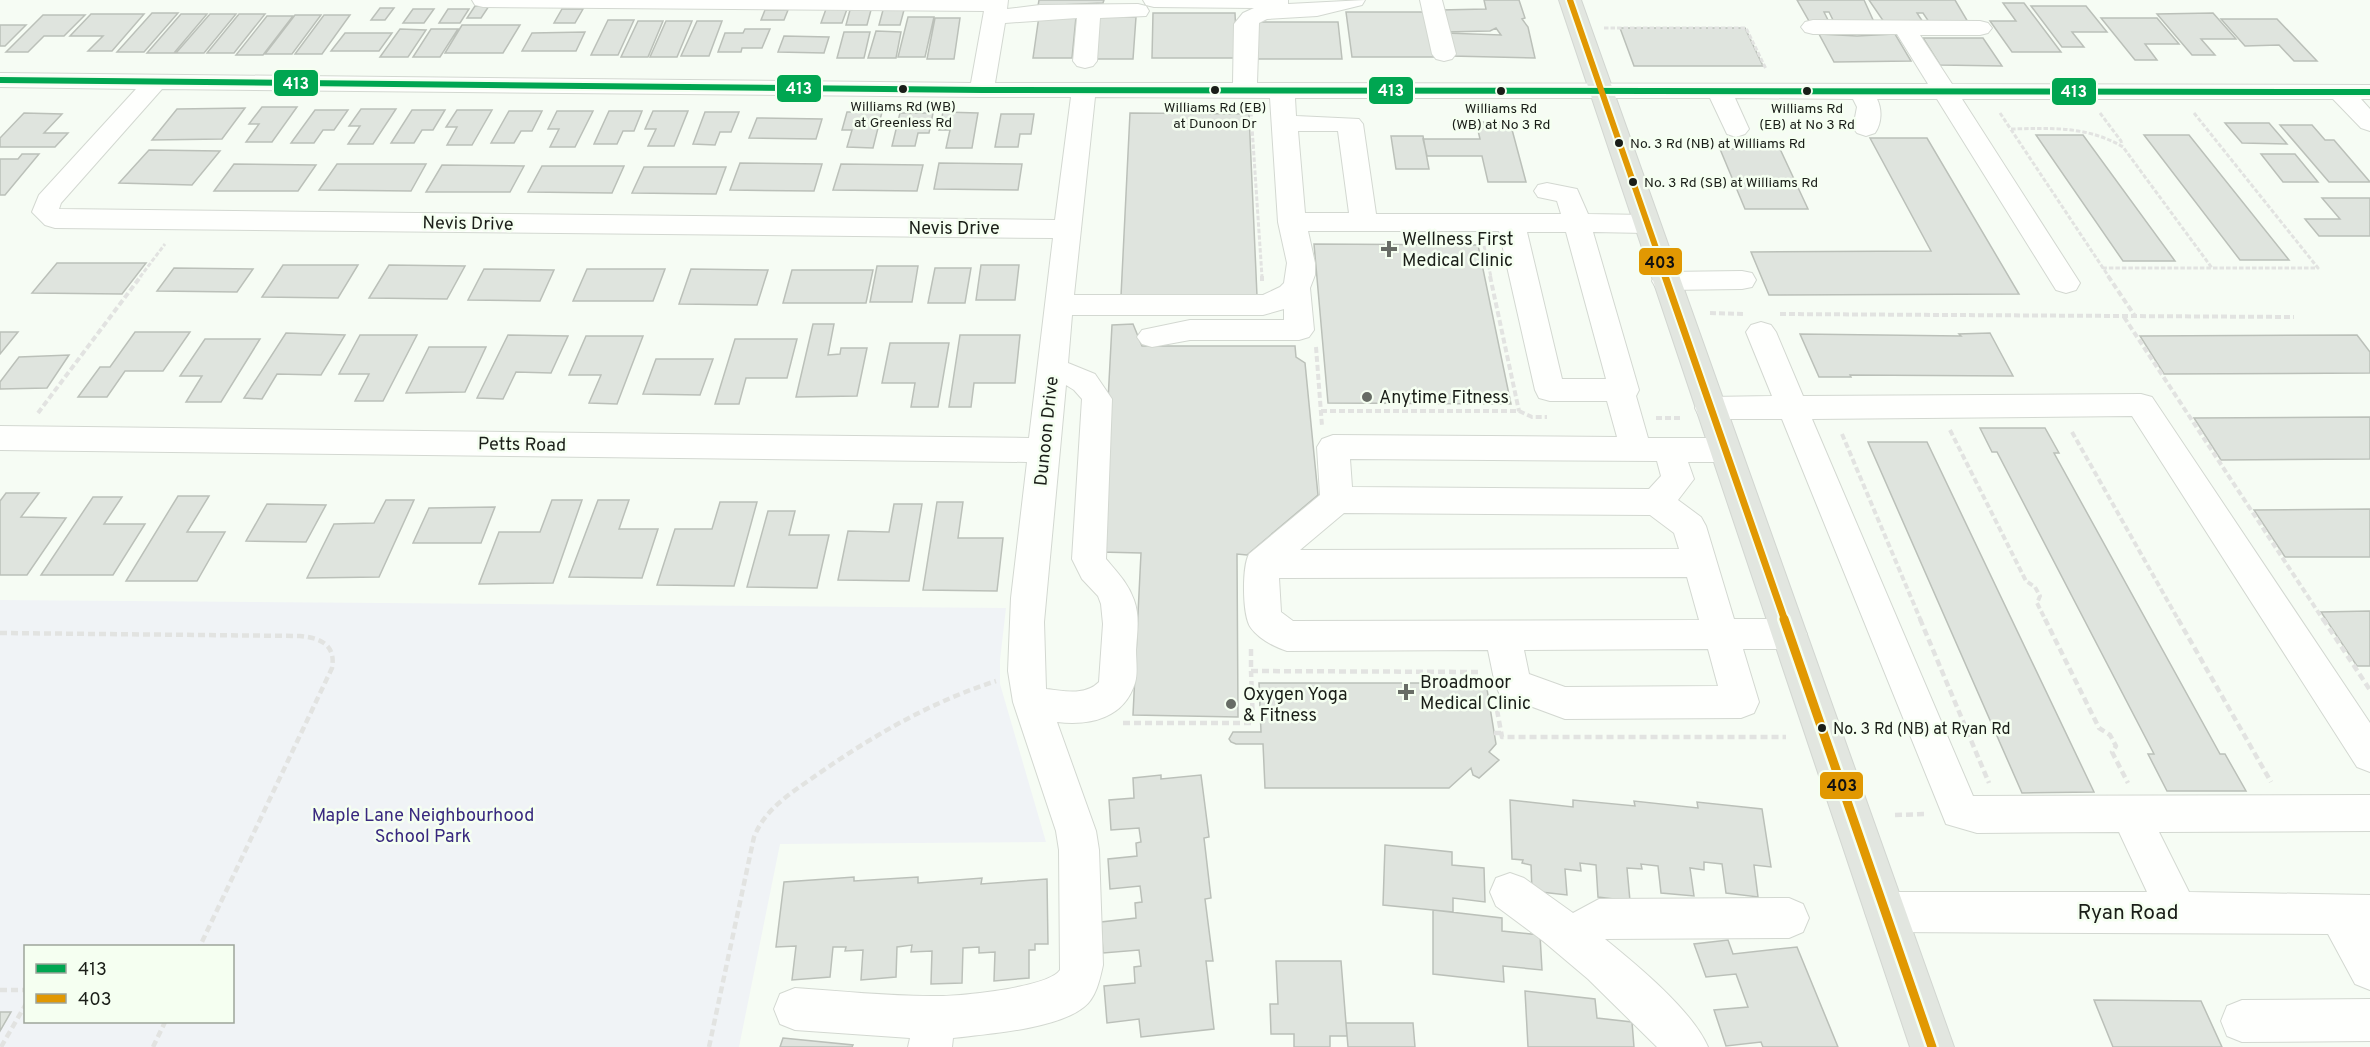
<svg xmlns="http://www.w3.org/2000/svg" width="2370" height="1047" font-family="Overpass,sans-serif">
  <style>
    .green { fill: #f0f3f6; fill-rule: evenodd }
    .building { fill: #dfe4de; stroke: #bbc0b9; stroke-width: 1.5 }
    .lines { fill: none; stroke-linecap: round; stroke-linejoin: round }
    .minor-casing { stroke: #d3d8d1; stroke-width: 2 }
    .major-casing { stroke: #d2d6d1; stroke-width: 2 }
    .path-far2 { stroke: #e2e3e1; stroke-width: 3; stroke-dasharray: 4.5 2; stroke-linecap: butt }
    .path-far1 { stroke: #e2e3e1; stroke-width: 4; stroke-dasharray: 6 3; stroke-linecap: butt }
    .path { stroke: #e2e3e1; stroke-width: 4.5; stroke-dasharray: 7 4; stroke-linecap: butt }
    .minor { fill: #fefffd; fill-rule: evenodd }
    .major { fill: #e2e6e0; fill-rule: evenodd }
    .bus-1-casing { stroke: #f5fff1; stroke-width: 10 }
    .bus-2-far2-casing { stroke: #f5fff1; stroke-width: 10 }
    .bus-2-far1-casing { stroke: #f5fff1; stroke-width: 11 }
    .bus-2-casing { stroke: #f5fff1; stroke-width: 14 }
    .bus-1 { stroke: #00a651; stroke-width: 6 }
    .bus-2-far2 { stroke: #e19802; stroke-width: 6 }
    .bus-2-far1 { stroke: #e19802; stroke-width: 7 }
    .bus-2 { stroke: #e19802; stroke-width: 9 }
    .bus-dot { fill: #1a1e18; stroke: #f5fff1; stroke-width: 2 }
    .poi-dot { fill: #676c65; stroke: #f5fff1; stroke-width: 2 }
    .labels { text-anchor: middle; stroke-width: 5; stroke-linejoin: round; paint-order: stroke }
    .far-bus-label { font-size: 14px; fill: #1a1e18; stroke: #f5fff1 }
    .bus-label { font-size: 16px; fill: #1a1e18; stroke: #f5fff1; text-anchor: start }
    .street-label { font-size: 18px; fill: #1a1e18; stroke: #f5fff1 }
    .poi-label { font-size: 18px; fill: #1a1e18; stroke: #f5fff1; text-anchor: start }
    .park-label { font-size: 18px; fill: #39297f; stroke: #f5fff1 }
    .near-street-label { font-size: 21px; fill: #1a1e18; stroke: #f5fff1 }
    .line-badge { stroke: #f5fff1; stroke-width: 2 }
    .badge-label { font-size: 16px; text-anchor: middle; font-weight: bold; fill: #fff }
    .pale-badge-label { font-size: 16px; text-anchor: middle; font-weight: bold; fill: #111 }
  </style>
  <rect width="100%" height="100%" fill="#f6fcf4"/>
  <path class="green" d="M0,600L1006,608L1000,660V684L1046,842L780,844L739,1047H0ZM26,946H232V1022H26Z"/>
  <path class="building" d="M1039,0H1104L1103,3L1038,6Z
    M1484,0H1519L1525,18L1522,19L1528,27L1535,58L1451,56L1445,33L1501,35L1496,28L1490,31L1445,32L1440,10L1486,9Z
    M1797,0H1864L1874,22H1834L1829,12H1824L1829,22L1809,21Z
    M1869,0H1955L1968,22H1929L1923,13H1917L1923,22H1884Z
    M2003,3H2024L2061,52H2012L1990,21H2016Z
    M475,6H489L481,18H467Z
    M2031,6H2086L2107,32H2072L2084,47H2062Z
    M380,8H394L385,20H371Z
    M413,9H434L424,23H403Z
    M448,9H469L460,23H439Z
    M562,9H583L575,23H554Z
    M826,9H847L842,23H821Z
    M765,10H788L784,20H761Z
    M850,10H871L867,25H846Z
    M883,10H904L900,25H879Z
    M1346,12H1428L1438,57H1352Z
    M152,13H178L144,52H117Z
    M1153,13H1235L1237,58H1152Z
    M2213,13L2236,39H2201L2215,55H2192L2157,14Z
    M91,14H144L112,51H88L103,36H70Z
    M181,14H207L174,53H147Z
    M210,14H236L204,53H176Z
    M239,14H265L234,53H207Z
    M43,15H85L64,36H44L28,52H6Z
    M295,15H321L292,54H265Z
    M324,15H350L322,54H295Z
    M267,16H293L263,55H236Z
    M1039,16L1076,17L1072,58H1033Z
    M908,17H934L925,57H898Z
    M1098,17H1136L1133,59H1094Z
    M935,18H960L954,59H927Z
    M2101,18H2157L2179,44H2145L2157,60H2135Z
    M2221,19H2277L2317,61H2294L2279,45L2245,46Z
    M608,20H634L618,55H591Z
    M638,21H663L648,57H621Z
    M666,21H692L677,57H650Z
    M697,21H722L709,56H681Z
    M1255,22H1338L1342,59H1256Z
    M0,25H26L5,46H0Z
    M462,25H520L503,53H445Z
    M1620,28H1745L1763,66H1634Z
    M400,29L426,30L408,57H380Z
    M431,29H458L440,57H413Z
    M745,29H770L762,48H742L741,52H718L725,33H743Z
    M876,31L901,32L896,58H868Z
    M585,32L576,51H522L532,33Z
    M844,32H870L864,58H837Z
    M345,33H392L379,51H331Z
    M1819,34L1857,36L1895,34L1911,61L1834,62Z
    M784,36L829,37L824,53L778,52Z
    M1923,38H1983L2002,66L1940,65Z
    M262,107H297L272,142H246L259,124H249Z
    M245,108L222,139L152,140L177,109Z
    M361,109H396L373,144H348L360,126H349Z
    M315,110H348L334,130H323L314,143H291Z
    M412,110H445L433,130H422L414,143H391Z
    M457,110H492L472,145H447L457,127H446Z
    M509,111H542L532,131H521L514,143H491Z
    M557,111H593L575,147H550L559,129H548Z
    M609,111H642L634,131H623L617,144H594Z
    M653,111H688L674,146H648L656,129H645Z
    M705,112H739L731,132H720L715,145L693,144Z
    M847,112H882L873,148L847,147L852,130H842Z
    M943,112L978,113L972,148H946L950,130H939Z
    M24,113L62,114L44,133H68L55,147H0V138Z
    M900,113H933L929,133H918L915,146H892Z
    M1130,113L1249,114L1257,296H1121Z
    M1001,114H1034L1031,134H1020L1018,147H995Z
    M757,118L822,119L816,139L749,138Z
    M1476,122H1510L1526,182H1488L1482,156H1427L1423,139H1480Z
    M2225,123H2269L2287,144L2242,143Z
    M2280,125H2312L2325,140H2334L2370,182H2329Z
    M2036,135H2083L2175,261H2123Z
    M2144,135H2189L2289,260H2240Z
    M1391,136H1423L1429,169H1396Z
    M1870,138H1927L2019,294L1769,295L1751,252L1931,251Z
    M1720,149H1780L1808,209H1745Z
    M149,150L220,151L192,185L119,183Z
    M22,154H39L5,195H0V159H18Z
    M2261,154H2295L2318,182H2283Z
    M740,163L822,164L814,191L730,190Z
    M939,163L1022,164L1018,190L934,189Z
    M234,164L316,165L298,191H214Z
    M337,164H426L411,191L319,190Z
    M841,164L923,165L917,191L833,190Z
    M442,165L524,166L510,192H426Z
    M542,166H624L612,193L528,192Z
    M644,167H726L716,194L632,193Z
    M2322,198H2370V236H2319L2305,219H2340Z
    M1314,244L1478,245L1511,404L1328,403Z
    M57,263H146L122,294L32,293Z
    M283,265H358L338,298L262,297Z
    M389,265L465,266L447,299L369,298Z
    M981,265H1019L1015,300H976Z
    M877,266H918L912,302H870Z
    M174,268L253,269L237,292L157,291Z
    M935,268H971L965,303H928Z
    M484,269L554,270L540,301L468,300Z
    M587,269H665L653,301H573Z
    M691,269L768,270L757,305L679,304Z
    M792,270H873L866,303H783Z
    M813,324H834L828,355L840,354L841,348H867L857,396L796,397Z
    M1133,324L1142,346H1295L1296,357L1305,363L1318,495L1247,555L1237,554L1238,717L1133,715L1141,553L1100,552L1112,325Z
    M0,332H18L0,354Z
    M135,332H190L163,371H125L107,397H78L100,367H110Z
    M286,333L345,335L321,375L277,374L262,399L244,398Z
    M1990,333L2013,376L1850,375L1851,377H1819L1800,334L1961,336L1959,334Z
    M360,335H417L383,401H355L369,374H339Z
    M508,335L568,336L551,373L516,372L503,399L477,398Z
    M960,335H1020L1015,383H974L971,407H949Z
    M2357,335L2370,352V373L2164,374L2140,336Z
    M586,336H643L617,404L589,403L601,375H569Z
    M205,339H260L221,402H186L202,376H180Z
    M735,339H797L787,378H746L739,404H715Z
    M890,343H949L938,407H911L915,383H882Z
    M429,347H486L465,392L406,393Z
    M69,355L47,388L0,389V382L19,357Z
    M656,359H713L700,395L643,394Z
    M2370,417V459L2221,460L2194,418Z
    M1980,428H2045L2059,453H2054L2220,754H2225L2246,791H2167L2148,754H2154L1997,452H1992Z
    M1868,442H1927L2094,792L2022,793Z
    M6,493H39L21,517L66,518L27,575H0V501Z
    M178,496H209L187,532H225L197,581H126Z
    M93,497H122L104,524H145L113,575H41Z
    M386,500H414L379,577L307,578L334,524L374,523Z
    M552,500H582L553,583L479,584L499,532H540Z
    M598,500H629L619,529H658L642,578L569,577Z
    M720,502H757L734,586L657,585L675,529H712Z
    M937,502H963L958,538H1003L997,591L923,590Z
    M267,504L326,505L306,542L246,541Z
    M894,504H922L909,581L838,580L848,531L889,532Z
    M495,507L481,543H413L429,508Z
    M2370,509V557H2285L2254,510Z
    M768,511H795L789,535H829L817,588L747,587Z
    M2370,611V666H2357L2321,612Z
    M1259,683H1486L1496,744L1489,752L1499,760L1479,778L1473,775L1471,768L1449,788H1265L1263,744H1236L1231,742L1229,739L1233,732H1261Z
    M1161,775V779L1201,775L1209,837L1204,838L1211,898L1205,899L1213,961H1206L1214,1029L1141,1037L1139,1019L1107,1023L1104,986L1135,983L1134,967L1141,966L1139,950L1103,953L1101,922L1136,918L1135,903L1142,902L1140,886L1110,889L1108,859L1137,856L1136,843L1141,842L1139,828L1111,830L1109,800L1134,798L1133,778Z
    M1510,800L1573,807V800L1635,806L1634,801L1698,808L1697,802L1762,809L1771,867L1754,865L1758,897L1726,893L1722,864L1704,862V870L1690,868L1694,896L1661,893L1658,866L1641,864L1642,869L1627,868L1630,901L1598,897L1596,865L1580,863L1581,871L1565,869L1567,895L1532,891L1531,865L1522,863L1523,860L1512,859Z
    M1385,845L1452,852V865L1484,868L1485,902L1453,898V912L1383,905Z
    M854,877V881L918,877V883L982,878L981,884L1047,879L1048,944H1035V950H1029V978L994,981L995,952L979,953V947L963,948L962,983L931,984L932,951L911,952L912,945L897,947L896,977L861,980L863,950L845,951L846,947H833L830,977L792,980L796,946L776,947L784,882Z
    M1433,910L1502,918V931L1540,935L1542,970L1503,966L1504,982L1433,974Z
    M1728,940L1733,954L1797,947L1838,1047H1763L1761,1042L1726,1046L1714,1010L1748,1007L1736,974L1706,977L1694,944Z
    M1276,961H1341L1347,1036H1330V1047H1294V1034H1271L1270,1004H1278Z
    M1525,991L1595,999L1597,1018L1632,1022L1634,1047H1528Z
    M2094,1000L2201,1001L2222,1047H2113Z
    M0,1012H11L0,1031Z
    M1346,1023H1413L1415,1047H1348Z
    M783,1038L853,1045L852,1047H780Z"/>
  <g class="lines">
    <defs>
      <path id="minor" d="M472,0H1008L1007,9L1040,5L1138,4L1146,6L1149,11L1146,16L1100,18L1097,61L1093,66L1085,68L1077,66L1073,61L1077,18L1005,23L995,83H1233L1234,24L1243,13L1254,8L1154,7L1146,5L1143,0H1288V4L1365,0L1362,5L1317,16L1267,19L1259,23L1257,83L1928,84L1897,34H1813L1805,32L1801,27L1805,22L1813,20L1980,21L1988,23L1992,28L1988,33L1980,35H1920L1952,84L2370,85V99H2361L2370,109V131L2361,128L2333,99H1962L2080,283L2076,290L2066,293L2056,290L1937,99H1877C1882,109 1882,123 1875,133L1866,136L1857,133L1853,128L1857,107L1853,99L1735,98L1749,129L1745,134L1736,137L1727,134L1710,98H1295L1296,116L1359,119L1363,124L1376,214H1561L1557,201L1538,197L1534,191L1538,185L1547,183L1577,189L1588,214L1646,215L1656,218L1660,224L1656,230L1646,233L1593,232L1639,390L1636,396L1648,438H1725L1736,442L1741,450L1736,458L1725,462H1688L1694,479L1678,500L1701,517L1706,526L1734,619H1789L1801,624L1807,634L1801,644L1789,649H1743L1759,702L1754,713L1741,718L1565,719L1500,695L1495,684L1488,650L1287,651C1275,647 1259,639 1251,628C1242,616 1242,567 1249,554L1320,495L1317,447L1322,439L1333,435L1617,437L1607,401H1550L1539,398L1535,390L1499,231H1308L1315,263V275L1310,288L1314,330L1309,337L1299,340H1190L1152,347L1142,344L1137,337L1142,330L1190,320H1284V309L1263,315H1072L1068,363L1095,374L1112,399L1106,559C1117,572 1128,583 1134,600C1140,616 1137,634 1136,650C1136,661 1138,673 1135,683C1124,718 1091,726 1057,722L1096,831L1099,850L1103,965C1100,979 1096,998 1084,1007C1057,1029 988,1034 953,1038L952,1047H908L910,1038L795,1030L780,1024L774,1009L780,994L795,988C841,991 887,996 932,996C955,997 1048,988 1060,970L1059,850L1056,831L1013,702L1008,671L1011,598L1027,462L0,450V426L1029,438L1053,238L55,228L45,225L32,212L39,195L136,89L0,87V73L971,83L984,11L483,7L475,5ZM162,89L982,97H1071L1055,220L59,209L61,203ZM1095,97L1270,98L1278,222L1287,263L1284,283L1280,287L1263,295H1074ZM1298,131H1338L1349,213H1305ZM1527,232H1566L1606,379H1562ZM1066,385L1074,390L1082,399L1072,559L1082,579L1098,596L1101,604L1103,624L1099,682C1085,696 1065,691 1046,689L1044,622ZM1350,459L1657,461L1661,476L1649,489L1352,487ZM1344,513L1650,515L1674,533L1679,549L1300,550ZM1687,577L1699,620L1293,621L1281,612L1279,578ZM1708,649L1718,686L1565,687L1529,674L1524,650Z
        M1420,0H1442L1456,54L1452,59L1444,61L1436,59L1432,54Z
        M1742,271L1752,273L1756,280L1752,287L1742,289L1666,290L1656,288L1652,281L1656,274L1666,272Z
        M1761,322L1771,325L1776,332L1803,396L2141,394L2152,397L2370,723V772L2357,767L2132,416L1812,419L1973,796L2370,795V831L2159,832L2189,892L2370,895V990L2355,984L2328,934L1885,932L1871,926L1865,912L1871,898L1885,892H2147L2119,832L1977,833L1946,824L1782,419H1710L1699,416L1695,408L1699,400L1710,397L1772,396L1746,332L1751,325Z
        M1510,873L1524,878L1573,913L1599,899L1789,898L1803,904L1809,918L1803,932L1789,938L1605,939C1637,965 1692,1010 1708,1047H1657L1588,979L1543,941L1496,906L1490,892L1496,878Z
        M2370,999V1041L2242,1042L2227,1036L2221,1021L2227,1006L2242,1000Z"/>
      <path id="major" d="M1559,0H1581L1954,1047H1910Z"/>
    </defs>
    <use href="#minor" class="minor-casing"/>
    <use href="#major" class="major-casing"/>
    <path class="path-far2" d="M1604,28H1746L1766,69
      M1251,112L1262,277
      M2000,113L2109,277
      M2100,113L2121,141L2122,146
      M2194,113L2318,268H2212
      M2011,129C2051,128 2088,126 2123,147L2212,268H2103
      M1484,246L1491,277
      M140,277L165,244"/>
    <path class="path-far1" d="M1262,276V281
      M1490,276L1519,411
      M2108,276L2135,316
      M1710,313L1743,314
      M1780,314L2294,317
      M2124,317L2324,621
      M1316,347L1322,426
      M1321,411H1519L1532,417H1547
      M38,413L141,276
      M1656,418H1682
      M1950,430L2026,581L2035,587L2040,596L2037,603L2046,621
      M2072,432L2179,621
      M1842,434L1921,621"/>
    <path class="path" d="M1920,619L1989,783
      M2045,619L2099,728L2110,735L2116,746L2112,752L2128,783
      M2178,619L2271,782
      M2323,619L2370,690
      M0,633L300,636C321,638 336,645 332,668L200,946
      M1251,649V671L1480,672
      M1497,710L1502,737H1786
      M1123,723H1253L1251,671
      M1494,733H1501
      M1895,815L1928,814
      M0,990H26
      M1,1047L26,1004
      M153,1047L165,1022
      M709,1047L754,837C766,807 793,792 818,774C874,735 931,702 996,681"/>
    <use href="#minor" class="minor"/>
    <use href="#major" class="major"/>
    <defs>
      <path id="bus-1" d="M0,80L982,90L2370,92"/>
      <path id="bus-2-far2" d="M1570,0L1666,277"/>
      <path id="bus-2-far1" d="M1665,276L1785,621"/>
      <path id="bus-2" d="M1784,619L1932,1047"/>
    </defs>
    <use href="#bus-1" class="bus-1-casing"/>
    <use href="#bus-2-far2" class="bus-2-far2-casing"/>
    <use href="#bus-2-far1" class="bus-2-far1-casing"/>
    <use href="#bus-2" class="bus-2-casing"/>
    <use href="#bus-1" class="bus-1"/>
    <use href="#bus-2-far2" class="bus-2-far2"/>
    <use href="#bus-2-far1" class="bus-2-far1"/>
    <use href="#bus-2" class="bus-2"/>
  </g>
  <g class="bus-dot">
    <circle cx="903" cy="89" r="5"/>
    <circle cx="1215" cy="90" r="5"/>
    <circle cx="1501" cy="91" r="5"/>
    <circle cx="1807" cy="91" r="5"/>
    <circle cx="1619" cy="143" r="5"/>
    <circle cx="1633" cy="182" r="5"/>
    <circle cx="1822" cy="728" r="5"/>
  </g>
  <g class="poi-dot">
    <path d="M1386 240h6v6h6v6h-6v6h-6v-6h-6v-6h6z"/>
    <circle cx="1367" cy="397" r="6"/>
    <path d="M1403 683h6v6h6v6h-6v6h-6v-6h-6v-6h6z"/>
    <circle cx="1231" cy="704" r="6"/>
  </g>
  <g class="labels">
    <g class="far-bus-label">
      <text x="903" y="111">Williams Rd (WB)<tspan x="903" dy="16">at Greenless Rd</tspan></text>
      <text x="1215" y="112">Williams Rd (EB)<tspan x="1215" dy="16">at Dunoon Dr</tspan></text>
      <text x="1501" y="113">Williams Rd<tspan x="1501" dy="16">(WB) at No 3 Rd</tspan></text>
      <text x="1807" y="113">Williams Rd<tspan x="1807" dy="16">(EB) at No 3 Rd</tspan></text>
      <text x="1630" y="148" text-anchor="start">No. 3 Rd (NB) at Williams Rd</text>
      <text x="1644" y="187" text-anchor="start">No. 3 Rd (SB) at Williams Rd</text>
    </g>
    <g class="bus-label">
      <text x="1833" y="734">No. 3 Rd (NB) at Ryan Rd</text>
    </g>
    <g class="street-label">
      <text transform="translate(468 223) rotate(1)" y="6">Nevis Drive</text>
      <text x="954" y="234">Nevis Drive</text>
      <text transform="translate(1046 431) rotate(-84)" y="6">Dunoon Drive</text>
      <text transform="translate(522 444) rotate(1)" y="6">Petts Road</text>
    </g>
    <g class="poi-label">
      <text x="1402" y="245">Wellness First<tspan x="1402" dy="21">Medical Clinic</tspan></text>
      <text x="1379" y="403">Anytime Fitness</text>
      <text x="1420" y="688">Broadmoor<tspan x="1420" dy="21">Medical Clinic</tspan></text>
      <text x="1243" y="700">Oxygen Yoga<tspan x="1243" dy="21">&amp; Fitness</tspan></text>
    </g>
    <g class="park-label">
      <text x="423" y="821">Maple Lane Neighbourhood<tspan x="423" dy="21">School Park</tspan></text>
    </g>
    <g class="near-street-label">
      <text x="2128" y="919">Ryan Road</text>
    </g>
  </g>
  <g class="line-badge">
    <rect x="273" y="69" width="46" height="28" rx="6" fill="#00a651"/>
    <rect x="776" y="74" width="46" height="29" rx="6" fill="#00a651"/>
    <rect x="1368" y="76" width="46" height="29" rx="6" fill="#00a651"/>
    <rect x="2051" y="77" width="46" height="29" rx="6" fill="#00a651"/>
    <rect x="1638" y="247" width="45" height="29" rx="6" fill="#e19802"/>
    <rect x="1819" y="771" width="45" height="29" rx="6" fill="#e19802"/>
  </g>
  <g class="badge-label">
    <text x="296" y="89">413</text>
    <text x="799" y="94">413</text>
    <text x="1391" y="96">413</text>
    <text x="2074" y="97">413</text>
  </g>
  <g class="pale-badge-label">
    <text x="1660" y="268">403</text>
    <text x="1842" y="791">403</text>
  </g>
  <rect x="24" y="945" width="210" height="78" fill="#f5fff1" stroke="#9da59a" stroke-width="1.5"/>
  <rect x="36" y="964" width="30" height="9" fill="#00a651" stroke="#9da59a" stroke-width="1.5"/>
  <text x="78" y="975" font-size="18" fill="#1a1e18">413</text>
  <rect x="36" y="994" width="30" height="9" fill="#e19802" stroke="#9da59a" stroke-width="1.5"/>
  <text x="78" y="1005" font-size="18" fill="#1a1e18">403</text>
</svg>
